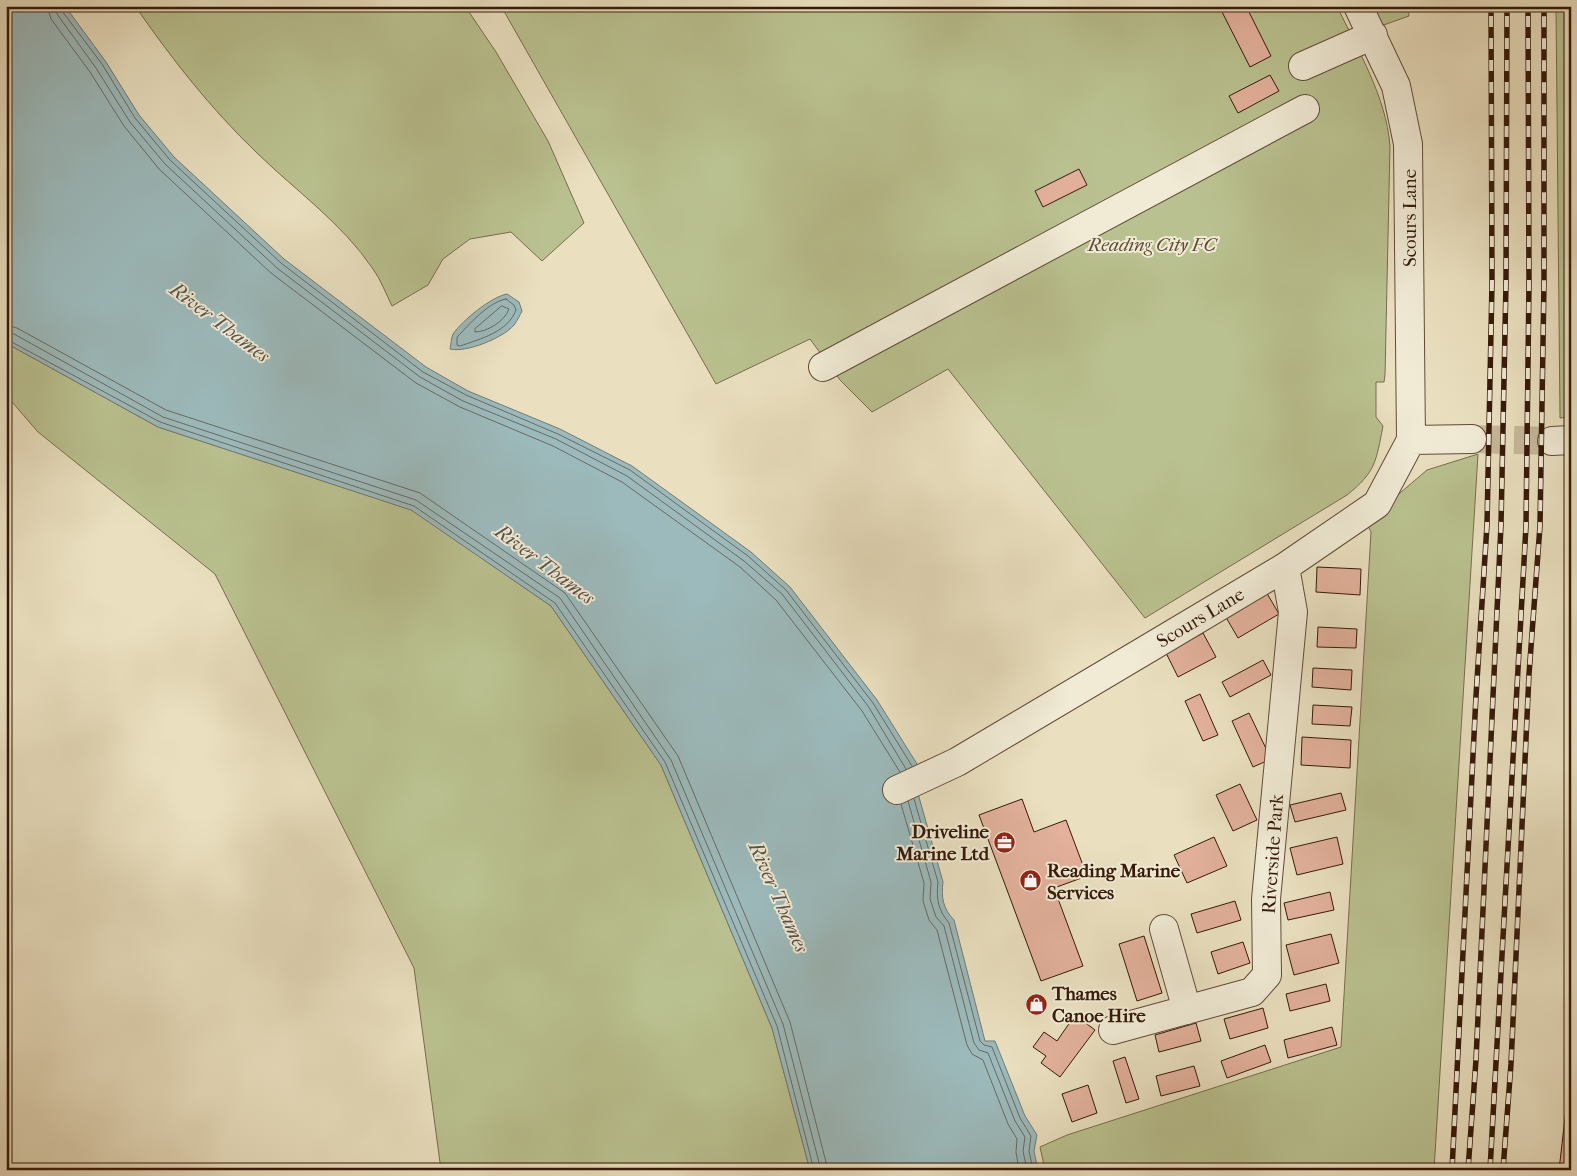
<svg xmlns="http://www.w3.org/2000/svg" width="1577" height="1176" font-family="'IM FELL French Canon',serif">
  <style>
    .green { fill: #bac190; stroke: #786d4c }
    .water { fill: #9cbabc; stroke: #737a74 }
    .lines { fill: none; stroke-linecap: round; stroke-linejoin: round }
    .shore { stroke: #686a62; stroke-width: 1 }
    .building { fill: #e3b19c; stroke: #351909 }
    .minor-tunnel { stroke: #c6b89b; stroke-width: 28; stroke-dasharray: 28 14; stroke-linecap: butt }
    .minor-casing { stroke: #624b37; stroke-width: 30 }
    .minor { stroke: #f1ebd6; stroke-width: 28 }
    .rail-casing { stroke: #351909; stroke-width: 5.5 }
    .rail { stroke: #f1ebd6; stroke-width: 4; stroke-dasharray: 11; stroke-linecap: butt }
    .labels { text-anchor: middle; stroke-width: 4; stroke-linejoin: round; paint-order: stroke }
    .street-label { font-size: 19px; fill: #351909; stroke: #f1ebd6 }
    .park-label { font-size: 19px; font-style: italic; fill: #5d4b32; stroke: #f1ebd6 }
    .poi-label { font-size: 19px; font-weight: bold; fill: #351909; stroke: #f1ebd6; text-anchor: start }
    .water-label { font-size: 20px; font-style: italic; fill: #595148; stroke: #f1ebd6 }
  </style>
  <rect width="100%" height="100%" fill="#eae0c0"/>
  <filter id="stains"><feTurbulence type="fractalNoise" baseFrequency=".004" numOctaves="4"/><feColorMatrix values="0 0 0 0 .2 0 0 0 0 .09 0 0 0 0 .02 0 0 0 .5 -.17"/></filter>
  <radialGradient id="worn" r=".72"><stop offset=".6" stop-color="#630" stop-opacity="0"/><stop offset="1" stop-color="#630" stop-opacity=".3"/></radialGradient>
  <path class="green" d="M135,6H465L496,52L548,141L584,223L542,261L511,232L470,239L443,259L428,285L392,306C386,294 381,280 373,269C342,223 296,191 257,153C210,108 172,59 135,6Z
    M501,6H1337C1358,51 1386,96 1390,146L1385,375L1384,382H1376V417L1383,426C1376,461 1376,472 1347,495L1145,618L948,369L872,412L840,380L810,339L716,384Z
    M1373,6H1408L1409,16L1381,26Z
    M1556,6H1571V417L1560,418Z
    M6,343L158,427L412,510L551,606L661,765L772,1028L810,1170H441L414,968L215,574L38,432L6,395Z
    M1478,454L1434,1170H1045L1040,1147L1067,1135L1341,1047L1371,532L1366,522L1427,470Z"/>
  <path class="water" d="M6,6H65L106,62L139,115L174,157L284,259L426,367L468,391L560,429L632,466L751,552L790,587L877,700L917,764L922,778L917,790L943,882C941,897 943,909 954,920L985,1041H995L1025,1116L1037,1135L1034,1151L1038,1170H810L772,1028L661,765L551,606L411,510L158,427L6,343Z
    M507,294L519,302L522,311C520,315 517,321 514,325C503,338 466,353 450,349C451,345 451,338 453,334C463,320 491,297 507,294Z"/>
  <g class="lines">
    <path class="shore" d="M47,6L51,19L90,72L124,126L159,169L271,273L416,383L460,407L553,446L622,482L740,567L776,600L862,711L900,772
      M55,6L57,14L96,68L130,122L165,164L277,268L420,377L463,401L556,439L627,476L744,561L782,594L868,706L906,769
      M61,6L62,11L102,64L135,118L170,160L281,263L423,372L466,395L558,434L630,470L748,556L786,590L873,703L912,766
      M506,299L514,305L516,310C508,332 480,339 460,346L457,345V337C469,325 488,302 506,299Z
      M502,306L509,309C505,321 487,332 475,332V329Z
      M6,325L17,328L166,410L420,493L565,593L678,756L790,1022L828,1170
      M6,333L14,334L163,417L416,500L560,598L671,760L783,1024L821,1170
      M6,339L160,422L414,506L555,603L665,762L777,1026L814,1170
      M914,799L938,882C936,899 938,910 949,923L980,1041L984,1045L992,1047L1020,1118L1031,1136L1029,1151L1033,1170
      M908,801L931,882L930,899L936,917L944,926L974,1043L979,1050L988,1053L1015,1121L1025,1137L1023,1151L1027,1170
      M901,804L924,883L923,901L929,920L937,930L967,1045L972,1054L983,1060L1008,1124L1017,1139L1016,1152L1019,1170"/>
  </g>
  <path class="building" d="M1219,6H1246L1271,56L1250,67Z
    M1270,75L1279,91L1238,113L1229,96Z
    M1079,169L1087,185L1043,207L1035,191Z
    M1317,567L1361,569L1360,595L1316,592Z
    M1265,590L1279,614L1238,638L1224,614Z
    M1318,627L1357,629L1356,648L1317,647Z
    M1203,633L1216,657L1178,677L1166,653Z
    M1263,660L1271,675L1230,697L1222,682Z
    M1313,668L1352,670L1351,690L1312,687Z
    M1200,694L1218,735L1203,741L1185,701Z
    M1313,705L1352,707L1350,726L1312,724Z
    M1249,713L1271,759L1253,767L1232,721Z
    M1302,737L1351,740L1350,768L1301,765Z
    M1240,784L1257,820L1233,831L1216,795Z
    M1341,793L1346,810L1295,822L1290,805Z
    M1022,799L1034,832L1066,820L1087,876L1054,888L1083,966L1041,981L979,815Z
    M1214,837L1227,866L1187,883L1174,855Z
    M1337,837L1343,864L1297,875L1290,848Z
    M1330,892L1334,910L1288,920L1284,903Z
    M1235,901L1241,920L1197,933L1191,914Z
    M1331,934L1339,963L1294,975L1286,945Z
    M1144,936L1162,993L1137,1001L1119,944Z
    M1243,942L1250,963L1218,974L1211,952Z
    M1326,984L1330,1001L1290,1011L1286,994Z
    M1263,1008L1268,1028L1230,1039L1224,1019Z
    M1075,1015L1095,1030L1060,1077L1041,1063L1046,1056L1033,1047L1044,1032L1057,1041Z
    M1196,1023L1201,1041L1159,1052L1155,1035Z
    M1332,1027L1337,1045L1288,1058L1284,1040Z
    M1265,1045L1271,1062L1227,1078L1221,1061Z
    M1125,1057L1139,1099L1126,1103L1113,1061Z
    M1194,1066L1200,1086L1161,1096L1156,1076Z
    M1571,1066V1170H1559Z
    M1088,1085L1097,1113L1072,1122L1062,1094Z"/>
  <g class="lines">
    <path class="minor-tunnel" d="M1472,439L1552,441"/>
    <defs>
      <path id="minor" d="M1303,66L1373,35
        M823,367L1305,109
        M1411,440L1472,439
        M1552,441L1571,440
        M897,790L957,762L1149,648L1285,567L1377,504L1411,440L1408,144L1396,86L1358,6
        M1164,929L1187,1010
        M1113,1030L1252,992L1267,975L1266,899L1293,612L1285,567"/>
    </defs>
    <use href="#minor" class="minor-casing"/>
    <use href="#minor" class="minor"/>
    <defs>
      <path id="rail" d="M1452,1170L1476,696L1487,525L1492,283L1491,6
        M1468,1170L1476,1060L1501,525L1506,283L1507,6
        M1490,1170L1526,526L1529,283L1528,6
        M1503,1170L1511,1064L1529,674L1540,526L1544,283V6"/>
    </defs>
    <use href="#rail" class="rail-casing"/>
    <use href="#rail" class="rail"/>
  </g>
  <defs>
    <symbol id="office-disc" viewBox="-11 -11 22 22"><circle r="9.5" fill="#8f2418" stroke="#f1ebd6"/><path d="M-6-3h4V-5.5h4V-3h4V5H-6ZM-1-4.5V-3h2v-1.5ZM-6 0V1H6V0Z" fill="#fff"/></symbol>
    <symbol id="shop-disc" viewBox="-11 -11 22 22"><circle r="9.5" fill="#8f2418" stroke="#f1ebd6"/><path d="M-5-2.5h2.3a2.7 3.5 0 0 1 5.4 0H5L5.5 6h-11ZM-1.5-2.5h3a1.5 2.3 0 0 0-3 0Z" fill="#fff"/></symbol>
  </defs>
  <g fill-rule="evenodd">
    <use href="#office-disc" x="992" y="830" width="25" height="25"/>
    <use href="#shop-disc" x="1018" y="868" width="25" height="25"/>
    <use href="#shop-disc" x="1024" y="992" width="25" height="25"/>
  </g>
  <g class="labels">
    <g class="street-label">
      <text transform="translate(1409 218) rotate(-90)" y="7">Scours Lane</text>
      <text transform="translate(1200 617) rotate(-31)" y="7">Scours Lane</text>
      <text transform="translate(1272 854) rotate(-86)" y="7">Riverside Park</text>
    </g>
    <g class="park-label">
      <text x="1152" y="251">Reading City FC</text>
    </g>
    <g class="poi-label">
      <text x="989" y="838" text-anchor="end">Driveline<tspan x="989" dy="22">Marine Ltd</tspan></text>
      <text x="1047" y="877">Reading Marine<tspan x="1047" dy="22">Services</tspan></text>
      <text x="1052" y="1000">Thames<tspan x="1052" dy="22">Canoe Hire</tspan></text>
    </g>
    <g class="water-label">
      <text transform="translate(220 322) rotate(37)" y="7">River Thames</text>
      <text transform="translate(545 564) rotate(37)" y="7">River Thames</text>
      <text transform="translate(779 897) rotate(66)" y="7">River Thames</text>
    </g>
  </g>
  <rect width="1577" height="1176" fill="none" stroke="#eae0c0" stroke-width="25"/>
  <rect x="8" y="8" width="1562" height="1161" fill="none" stroke="#351909" stroke-width="2.5"/>
  <rect x="12" y="12" width="1552" height="1151" fill="none" stroke="#351909"/>
  <rect width="100%" height="100%" filter="url(#stains)"/>
  <rect width="100%" height="100%" fill="url(#worn)"/>
</svg>
